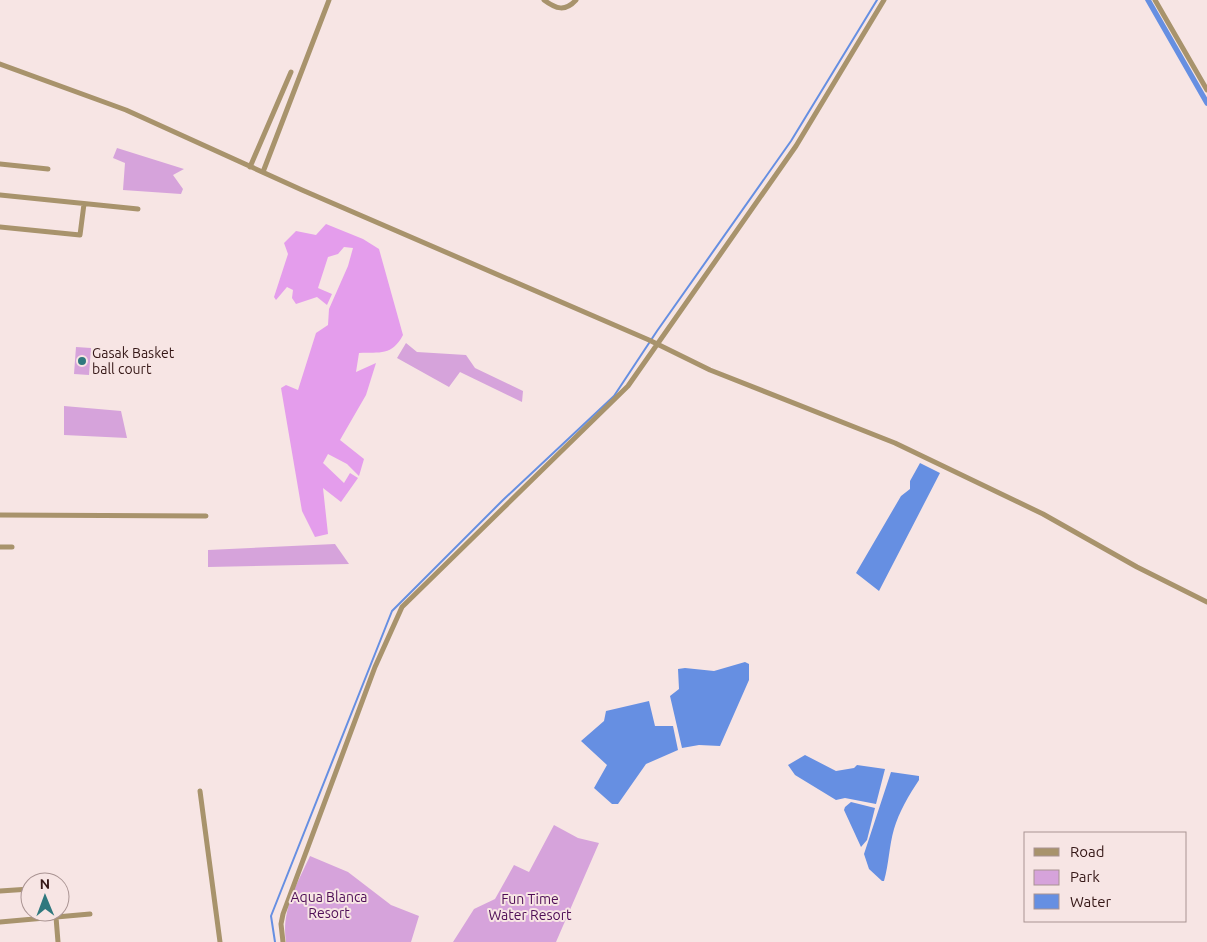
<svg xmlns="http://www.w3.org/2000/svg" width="1207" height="942" font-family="Ubuntu,sans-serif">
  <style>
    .green { fill: #d6a3db }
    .forest { fill: #e49dec }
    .water { fill: #668fe2 }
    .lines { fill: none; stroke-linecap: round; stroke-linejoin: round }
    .stream { stroke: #668fe2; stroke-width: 2 }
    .canal { stroke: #668fe2; stroke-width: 5.5 }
    .minor { stroke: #a8936c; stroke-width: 5 }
    .poi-dot { fill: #2f787e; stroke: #f7e5e4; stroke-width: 2 }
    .labels { text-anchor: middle; stroke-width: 4; stroke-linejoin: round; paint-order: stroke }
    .poi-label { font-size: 14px; fill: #351716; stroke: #f7e5e4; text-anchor: start }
    .park-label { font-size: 14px; fill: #4e0e56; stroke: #f7e5e4 }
  </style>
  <rect width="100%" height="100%" fill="#f7e5e4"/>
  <path class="green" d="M117,148L184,169L173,175L183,189L181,194L123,190L125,163L113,158Z
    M406,343L417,352L466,355L475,368L523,391L522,402L460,372L449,387L397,358Z
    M76,347L91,348L89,375L74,374Z
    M64,406L121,411L127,438L64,435Z
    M335,544L349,564L208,567V550Z
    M554,825L578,838L599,843L556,942H453L474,909L495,899L514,865L529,872Z
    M310,856L348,872L391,905L419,916L411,942H286C281,911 297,884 310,856Z"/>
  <path class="forest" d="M326,224L363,239L379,249L403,335C392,356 380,352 359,353L356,372L376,363L366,395L340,440L364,459L359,476L347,464L328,454L323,463L344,483L350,473L358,478L341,502L323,488L328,534L315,537L302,511L281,388L286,385L298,390L316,333L328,325L329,309L348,266L353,248L344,247L338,254L328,257L318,288L332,294L327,305L317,297L296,304L292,298L293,290L287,287L276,300L274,297L288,254L284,243L296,231L316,235Z"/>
  <path class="water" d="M920,463L940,473L879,591L856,573L901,496L910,489V481Z
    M745,662L749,664V680L720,746L699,745L682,748L670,696L679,689L678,669L685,668L714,671Z
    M649,701L655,726H673L678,750L646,764L618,804H612L594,788L607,765L581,741L604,721L606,711Z
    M805,755L836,771L854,768L857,765L885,769L876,804L845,798L836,800L795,775L788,765Z
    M891,772L919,776V780C909,795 899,812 894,829C889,846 889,864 884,881H882L869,869L864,854Z
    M851,802L875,808L867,840L861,847L844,810L845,807Z"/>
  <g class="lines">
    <path class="stream" d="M275,942L271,916L392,611L503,500L614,396L657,331L791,141L877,0"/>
    <path class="canal" d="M1148,0L1207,103"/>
    <path class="minor" d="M544,0C556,9 565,12 576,0
      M1155,0L1207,90
      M0,64L126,110L302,190L649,340L710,370L895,443L1043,514L1137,567L1207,602
      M0,164L48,169
      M250,167L291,72
      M263,172L329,0
      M0,195L138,209
      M0,227L80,235L84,204
      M0,515L206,516
      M0,547H12
      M200,791L220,942
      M0,891L30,889
      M56,917L58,942
      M0,922L90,914
      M283,942L281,924L283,914L375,667L402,607L628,386L796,146L884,0"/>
  </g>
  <circle class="poi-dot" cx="82" cy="361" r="5"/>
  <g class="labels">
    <g class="poi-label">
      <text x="92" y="358">Gasak Basket<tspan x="92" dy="16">ball court</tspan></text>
    </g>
    <g class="park-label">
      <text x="329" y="902">Aqua Blanca<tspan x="329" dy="16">Resort</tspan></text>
      <text x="530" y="904">Fun Time<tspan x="530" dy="16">Water Resort</tspan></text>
    </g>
  </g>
  <rect x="1024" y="832" width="162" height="90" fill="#f7e5e4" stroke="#a99392"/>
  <rect x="1034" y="848" width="25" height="8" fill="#a8936c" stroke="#a99392"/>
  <text x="1070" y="857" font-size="15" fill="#351716">Road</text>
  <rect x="1034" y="870" width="25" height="15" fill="#d6a3db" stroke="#a99392"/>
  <text x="1070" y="882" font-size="15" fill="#351716">Park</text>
  <rect x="1034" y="894" width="25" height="15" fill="#668fe2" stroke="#a99392"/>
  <text x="1070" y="907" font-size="15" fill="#351716">Water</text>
  <g transform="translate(45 897) rotate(359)"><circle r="24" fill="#f7e5e4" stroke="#a99392"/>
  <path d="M0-4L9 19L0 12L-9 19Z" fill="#2f787e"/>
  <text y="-8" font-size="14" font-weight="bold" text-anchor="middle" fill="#351716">N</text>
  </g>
</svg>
